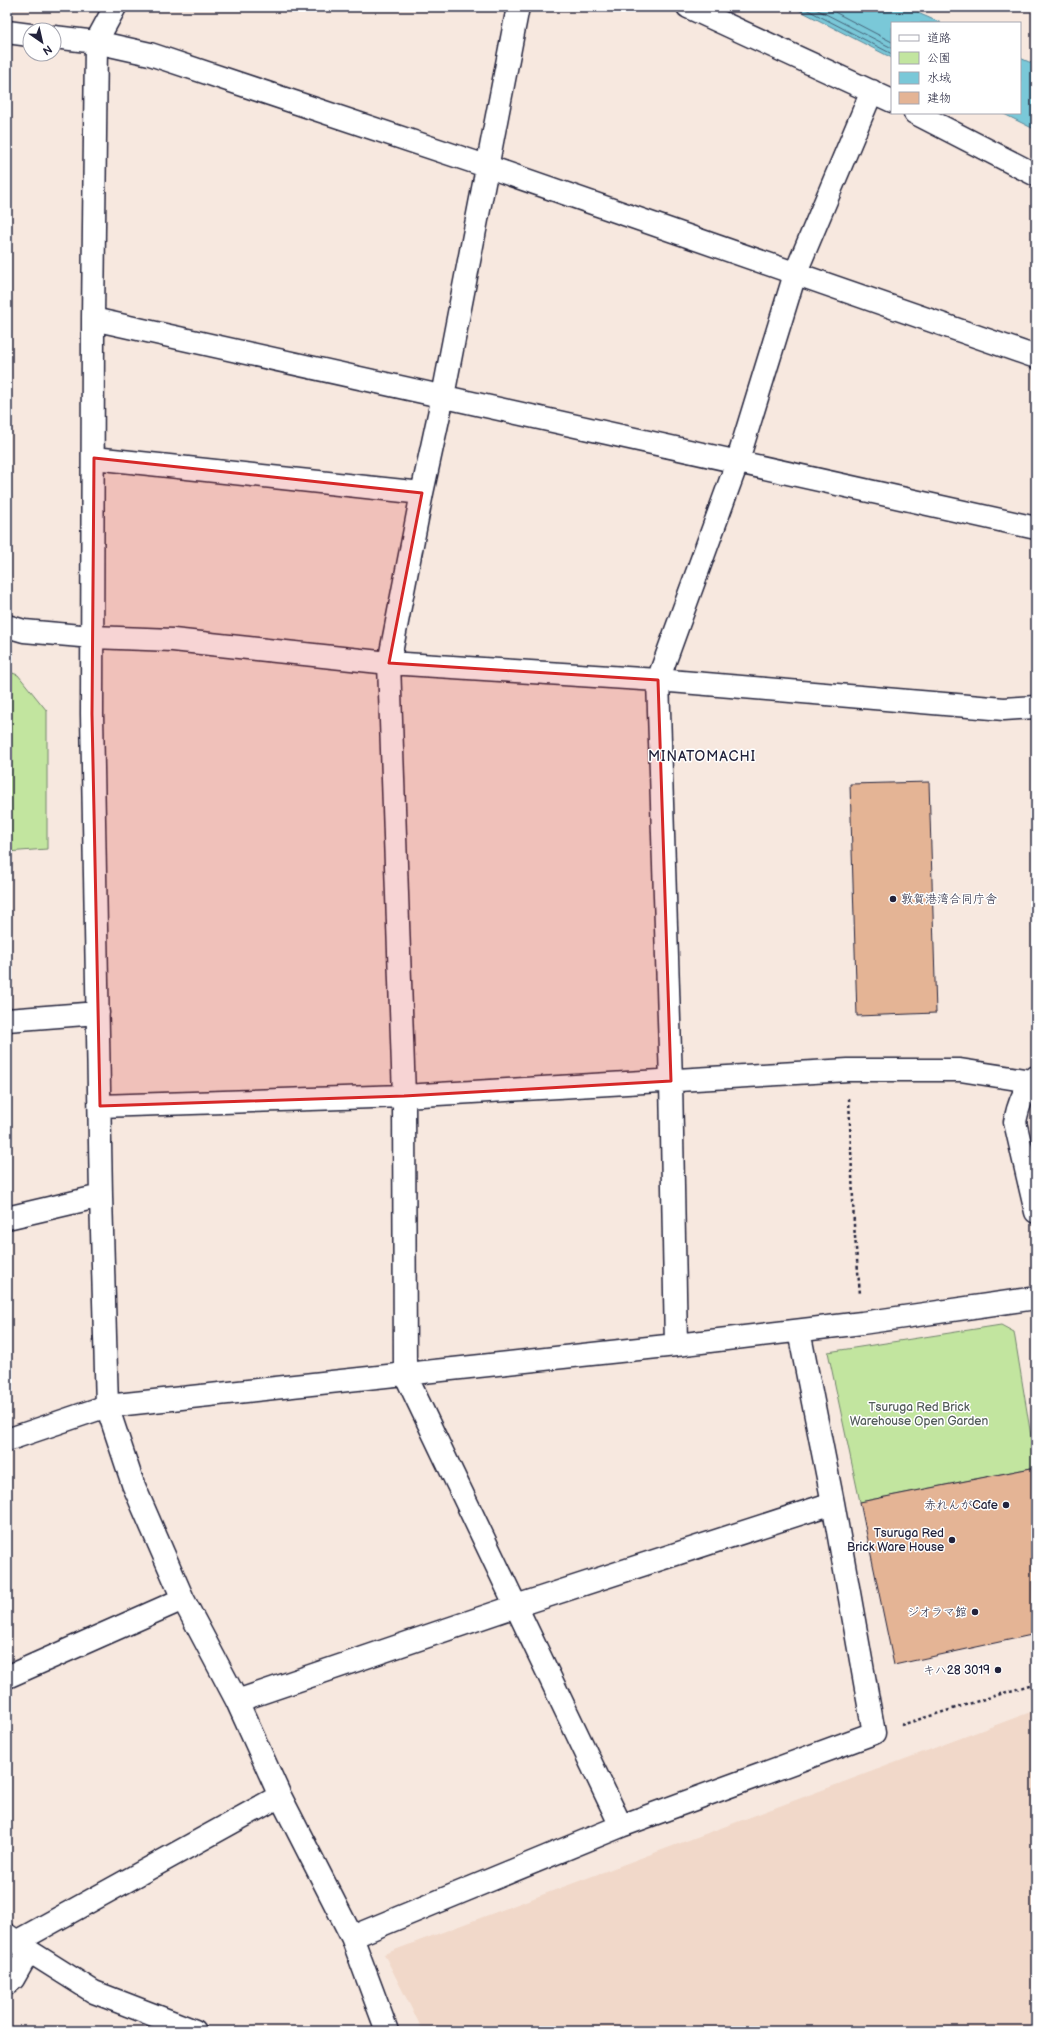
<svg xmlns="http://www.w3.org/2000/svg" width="1043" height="2038" font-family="'Balsamiq Sans','Klee One',sans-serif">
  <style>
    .built { fill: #f1d8c9 }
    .green { fill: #c2e59f; stroke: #72846d }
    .water { fill: #7ac8d8; stroke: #578699 }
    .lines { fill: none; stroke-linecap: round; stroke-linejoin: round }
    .shore { stroke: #45647a; stroke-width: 1 }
    .building { fill: #e4b495; stroke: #22223b }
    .minor-casing { stroke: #22223b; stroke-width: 25 }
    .path { stroke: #22223b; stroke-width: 2.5; stroke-dasharray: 3 3; stroke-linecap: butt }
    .minor { stroke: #fff; stroke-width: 22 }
    .marked { fill: #d62828; fill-opacity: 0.2; stroke: #d62828; stroke-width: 3; stroke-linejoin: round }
    .poi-dot { fill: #22223b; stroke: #fff; stroke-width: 1.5 }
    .labels { text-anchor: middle; stroke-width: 3; stroke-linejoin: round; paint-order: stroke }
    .poi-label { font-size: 12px; fill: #22223b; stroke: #fff; text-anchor: end }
    .park-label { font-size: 12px; fill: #525c59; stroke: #fff }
    .quarter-label { font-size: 14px; letter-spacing: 1px; fill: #22223b; stroke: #fff }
  </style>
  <rect width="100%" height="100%" fill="#f7e8df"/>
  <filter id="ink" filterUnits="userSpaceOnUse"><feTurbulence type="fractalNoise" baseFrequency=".025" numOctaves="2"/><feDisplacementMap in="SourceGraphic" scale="8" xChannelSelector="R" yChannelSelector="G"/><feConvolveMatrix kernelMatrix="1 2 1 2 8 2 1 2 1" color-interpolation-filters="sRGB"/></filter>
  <g filter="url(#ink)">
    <path class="built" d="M1036,1710V2031H423L384,1954Z"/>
    <path class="green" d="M7,671L18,675L47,711V849L7,852Z
      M1001,1325L1014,1332L1036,1467L860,1502L828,1352Z"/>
    <path class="water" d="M793,7H921L918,13L941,23H892V58Z
      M1020,58L1036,65V130L1002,113H1020Z"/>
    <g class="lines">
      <path class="shore" d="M802,7L892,54
        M812,7L892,48
        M825,7L892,42"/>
    </g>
    <path class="building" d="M929,782L936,1013L857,1016L850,784Z
      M1036,1467V1634L894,1665L860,1502Z"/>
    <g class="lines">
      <defs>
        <path id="minor" d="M115,7L96,42L93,319L92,714L101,1196L107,1406L133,1484L183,1599L237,1701L280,1796L352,1937L387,2031
          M518,7L443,396L422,493L389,663L404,1096L405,1374L621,1826
          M688,7L892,101
          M7,32L30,35
          M54,37L96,42L150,54L486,166L1036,357
          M915,113L1036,175
          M93,319L1036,528
          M94,458L422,493
          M7,626L24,631L92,637L173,640L389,663L658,680L1004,709L1036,707
          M7,1020L98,1013
          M1036,1077C1024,1089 1018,1106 1015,1122L1036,1212
          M100,1106L404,1096L848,1070H960L1031,1081
          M7,1218L101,1196
          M676,1345L671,1081L658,680L737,463L795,274L872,91
          M7,1440L107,1406L676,1345L862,1323L1036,1298
          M7,1677L183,1599
          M237,1701L516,1606L833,1503
          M7,1935L29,1951L94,1992L195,2031
          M352,1937L621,1826L874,1733L833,1503L799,1331
          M16,1942L280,1796
          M7,1984L13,1979L29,1951"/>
      </defs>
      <use href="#minor" class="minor-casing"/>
      <path class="path" d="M849,1098L854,1225L860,1294
        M901,1725L1036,1683"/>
      <use href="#minor" class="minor"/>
    </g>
  </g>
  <path class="marked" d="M94,458L422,493L389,663L658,680L671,1081L404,1096L100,1106L92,714Z"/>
  <g class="poi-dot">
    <circle cx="893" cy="899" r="4"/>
    <circle cx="1006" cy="1505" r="4"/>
    <circle cx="952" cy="1540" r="4"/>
    <circle cx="975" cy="1612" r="4"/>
    <circle cx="998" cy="1670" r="4"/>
  </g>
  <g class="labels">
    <g class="poi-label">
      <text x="901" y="903" text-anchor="start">敦賀港湾合同庁舎</text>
      <text x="998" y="1509">赤れんがCafe</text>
      <text x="944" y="1537">Tsuruga Red<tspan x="944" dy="14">Brick Ware House</tspan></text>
      <text x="967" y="1616">ジオラマ館</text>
      <text x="990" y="1674">キハ28 3019</text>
    </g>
    <g class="park-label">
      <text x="919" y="1411">Tsuruga Red Brick<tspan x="919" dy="14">Warehouse Open Garden</tspan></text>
    </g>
    <g class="quarter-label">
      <text x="702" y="761">MINATOMACHI</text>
    </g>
  </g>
  <rect width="1043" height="2038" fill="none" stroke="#fff" stroke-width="24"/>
  <rect x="12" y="12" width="1019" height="2014" fill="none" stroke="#22223b" stroke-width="1.5" filter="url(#ink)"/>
  <rect x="891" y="22" width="130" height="92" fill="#ffffff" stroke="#a7a7b1"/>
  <rect x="899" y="35" width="20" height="6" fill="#ffffff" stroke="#a7a7b1"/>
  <text x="927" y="42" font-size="12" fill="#22223b">道路</text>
  <rect x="899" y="52" width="20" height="12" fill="#c2e59f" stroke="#a7a7b1"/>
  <text x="927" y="62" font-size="12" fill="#22223b">公園</text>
  <rect x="899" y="72" width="20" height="12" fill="#7ac8d8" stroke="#a7a7b1"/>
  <text x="927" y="82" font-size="12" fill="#22223b">水域</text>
  <rect x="899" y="92" width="20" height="12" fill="#e4b495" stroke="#a7a7b1"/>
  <text x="927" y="102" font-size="12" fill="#22223b">建物</text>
  <g transform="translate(42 42) rotate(146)"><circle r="19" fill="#ffffff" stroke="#a7a7b1"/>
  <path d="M0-3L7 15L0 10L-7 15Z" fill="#22223b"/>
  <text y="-6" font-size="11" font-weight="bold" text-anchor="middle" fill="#22223b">N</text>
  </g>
</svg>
